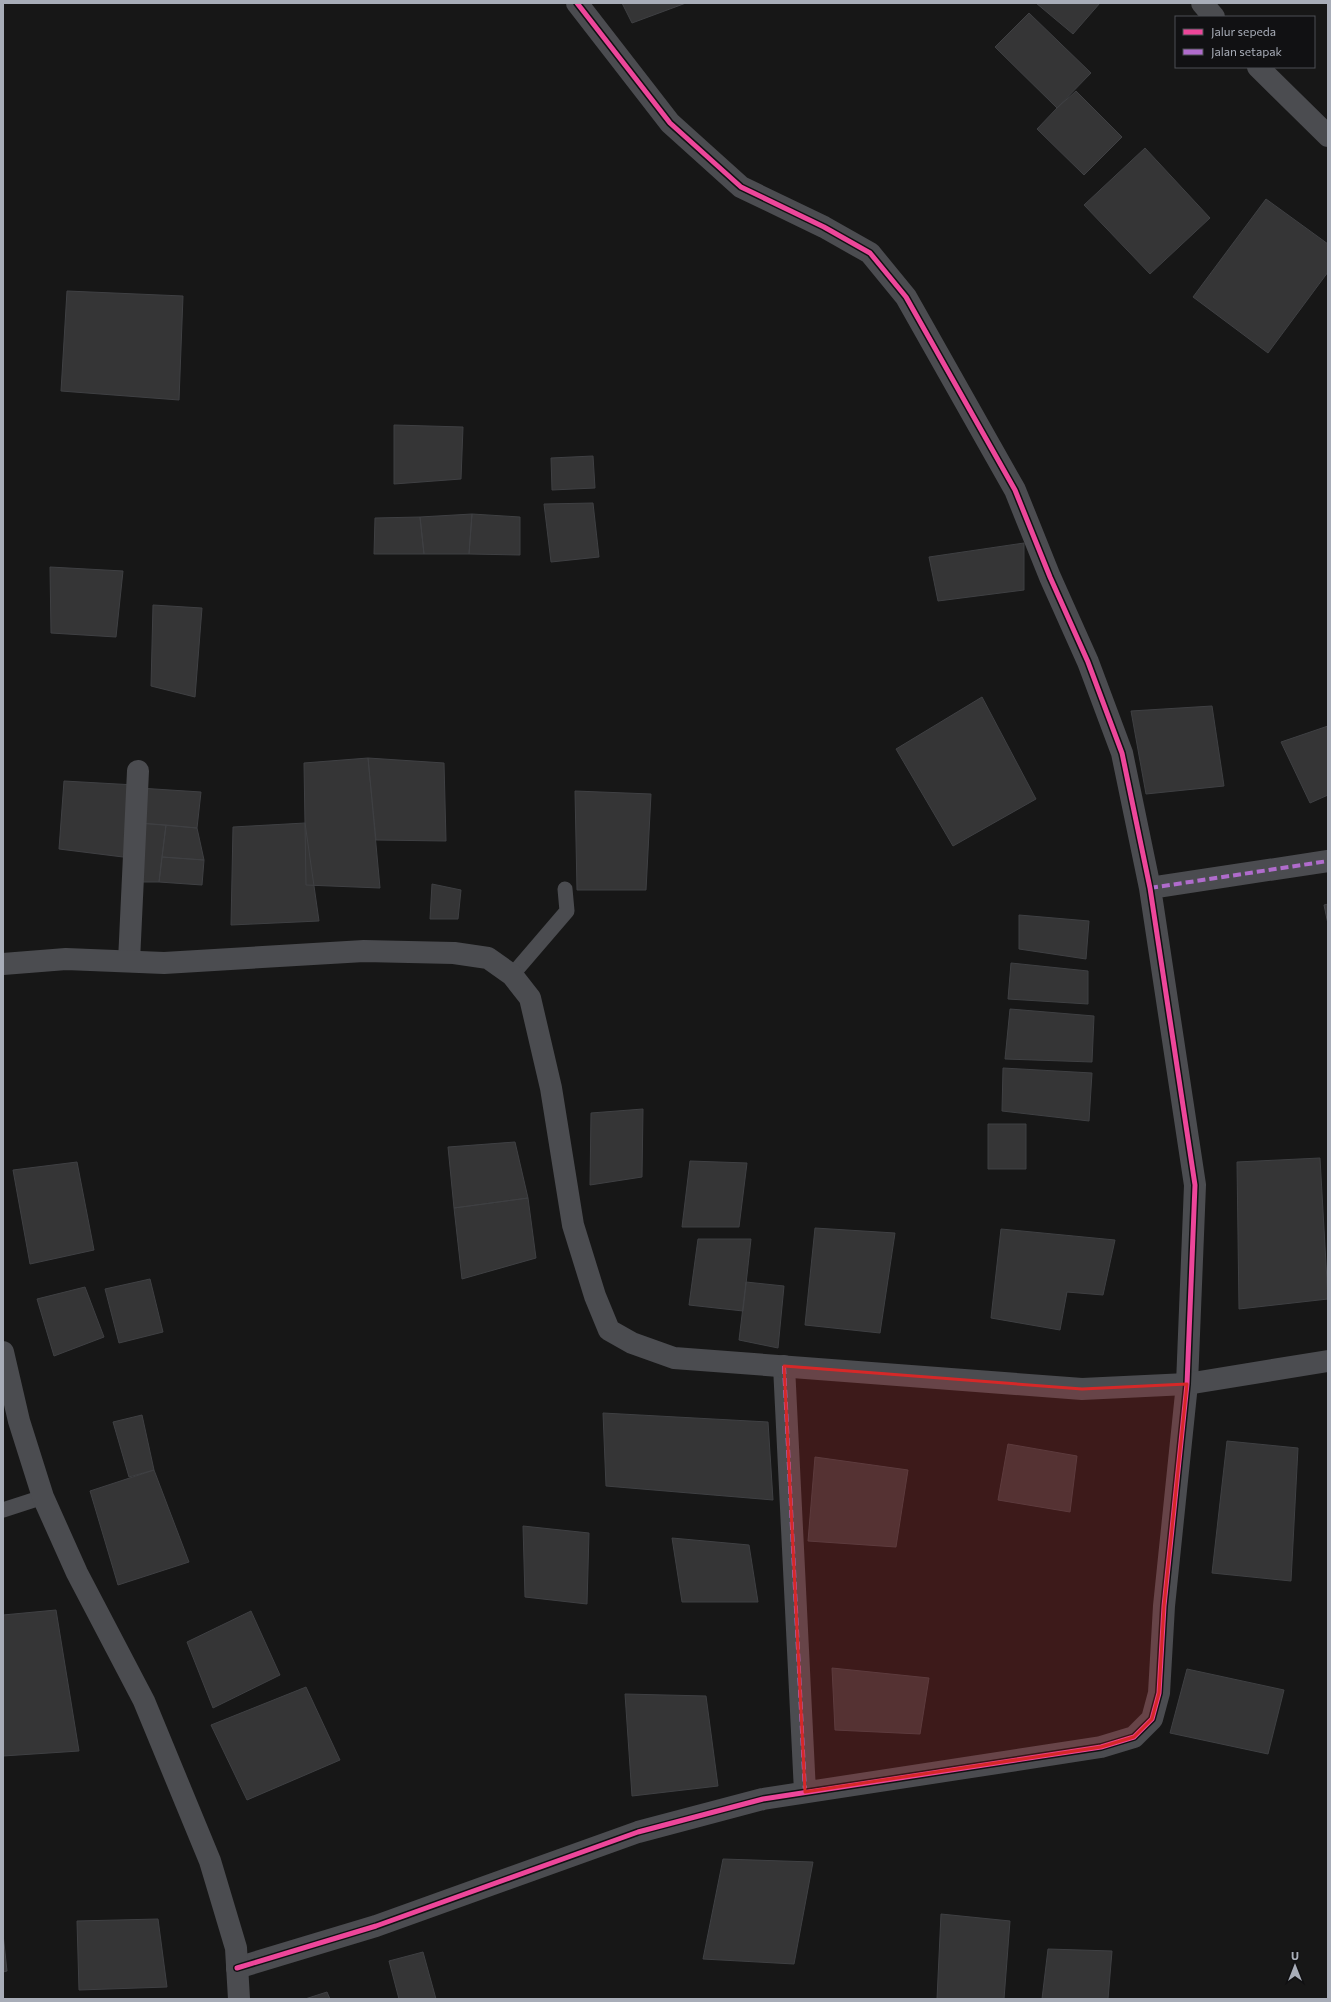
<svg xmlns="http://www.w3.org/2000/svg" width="1331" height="2002" font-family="Commissioner,sans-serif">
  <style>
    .building { fill: #353536; stroke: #3f4043 }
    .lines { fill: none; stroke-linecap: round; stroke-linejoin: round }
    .service { stroke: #4b4c50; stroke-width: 15 }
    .minor { stroke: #4b4c50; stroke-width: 22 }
    .tertiary { stroke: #4b4c50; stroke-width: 22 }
    .quiet { stroke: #b06ccc; stroke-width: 4; stroke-dasharray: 8 4; stroke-linecap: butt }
    .cycleway-casing { stroke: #111113; stroke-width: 8 }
    .cycleway { stroke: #ed469a; stroke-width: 5 }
    .marked { fill: #d62828; fill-opacity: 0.2; stroke: #d62828; stroke-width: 3; stroke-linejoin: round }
  </style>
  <rect width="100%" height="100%" fill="#171717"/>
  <path class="building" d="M622,3H686L632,23Z
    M1036,3H1100L1073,34Z
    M1029,13L1091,73L1057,108L995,47Z
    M1076,91L1122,137L1084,175L1037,129L1057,108Z
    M1145,148L1210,218L1150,274L1084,205Z
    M1266,199L1328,244V272L1268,353L1193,297Z
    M67,291L183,296L179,400L61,391Z
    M394,425L463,427L461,479L394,484Z
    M593,456L595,488L552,490L551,458Z
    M593,503L599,557L551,562L544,504Z
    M472,514L469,554H424L420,517Z
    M472,514L520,517V555L469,554Z
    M420,517L424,554H374L375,518Z
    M1024,543V590L938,601L929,557Z
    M50,567L123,571L116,637L51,633Z
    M153,605L202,608L195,697L151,686Z
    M982,697L1036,799L953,846L896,749Z
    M1212,706L1224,786L1146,794L1131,711Z
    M1328,726V795L1310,803L1281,742Z
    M368,758L380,888L306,885L304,763Z
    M368,758L444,763L446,841L376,840Z
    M64,781L135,785L131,858L59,849Z
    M139,788L201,792L197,828L139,823Z
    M575,791L651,794L646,890H577Z
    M139,823L166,825L159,882H137Z
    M305,823L319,921L231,925L233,827Z
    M166,825L197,828L204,860L162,857Z
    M162,857L204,860L202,885L159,882Z
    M432,884L461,890L458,919H430Z
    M1328,904V924L1324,905Z
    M1019,915L1089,921L1086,959L1019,949Z
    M1011,963L1088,971V1004L1008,999Z
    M1010,1009L1094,1016L1092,1062L1005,1059Z
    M1003,1068L1092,1073L1089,1121L1002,1111Z
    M643,1109L642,1177L590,1185L591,1113Z
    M988,1124H1026V1169H988Z
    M515,1142L528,1198L454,1208L448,1147Z
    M1320,1158L1328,1299L1239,1309L1237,1162Z
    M690,1161L747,1163L739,1227H682Z
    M77,1162L94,1250L30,1264L13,1170Z
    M528,1198L536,1258L462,1279L454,1208Z
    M815,1228L895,1233L880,1333L805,1325Z
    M1001,1229L1115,1240L1103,1295L1067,1292L1060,1330L991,1318Z
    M698,1239H751L743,1311L689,1305Z
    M150,1279L163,1332L119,1343L105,1289Z
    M746,1282L784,1286L778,1348L739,1340Z
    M85,1287L104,1337L54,1356L37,1299Z
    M603,1413L768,1422L773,1500L606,1486Z
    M142,1415L154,1470L129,1477L113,1422Z
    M1227,1441L1298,1448L1291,1581L1212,1573Z
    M1008,1444L1077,1456L1070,1512L998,1500Z
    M815,1457L908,1470L896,1547L808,1541Z
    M154,1470L189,1562L118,1585L90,1491Z
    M523,1526L589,1533L587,1604L525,1597Z
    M672,1538L749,1545L758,1602H682Z
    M56,1610L79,1751L3,1756V1615Z
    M251,1611L280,1675L213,1708L187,1642Z
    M832,1668L929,1678L920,1734L835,1730Z
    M1187,1669L1284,1690L1268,1754L1170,1733Z
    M306,1687L340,1760L247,1800L211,1725Z
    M625,1694L706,1696L718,1786L632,1796Z
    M723,1859L813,1862L794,1964L703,1959Z
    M941,1914L1010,1921L1004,1999H937Z
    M158,1919L167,1987L79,1990L77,1921Z
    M3,1934L7,1971L3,1972Z
    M1048,1949L1112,1951L1108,1999H1042Z
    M423,1952L436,1999H399L389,1961Z
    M327,1992L330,1999H305Z"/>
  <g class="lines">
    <path class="service" d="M512,975L567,911L565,889
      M3,1510L43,1497"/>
    <path class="minor" d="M1202,3L1214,17
      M1258,67L1328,136
      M1150,888L1328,861
      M129,961L138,771
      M784,1366L805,1792
      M237,1968L376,1926L638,1832L763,1799L1101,1747L1134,1737L1152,1719L1159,1693L1164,1606L1187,1384L1195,1185L1150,888L1122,753L1088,662L1050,577L1015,490L906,297L870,253L824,227L741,187L670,123L577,3"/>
    <path class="tertiary" d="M3,964L66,959L164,963L364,951L454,953L488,958L512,975L530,998L551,1088L573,1225L595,1296L609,1330L632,1343L674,1358L1082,1389L1187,1384L1328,1361
      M3,1352L19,1421L43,1497L77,1573L144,1701L210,1861L236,1948L239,1999"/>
    <path class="quiet" d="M1150,888L1328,861
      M784,1366L805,1792"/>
    <defs>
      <path id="cycleway" d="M237,1968L376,1926L638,1832L763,1799L1101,1747L1134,1737L1152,1719L1159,1693L1164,1606L1187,1384L1195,1185L1150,888L1122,753L1088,662L1050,577L1015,490L906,297L870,253L824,227L741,187L670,123L577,3"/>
    </defs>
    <use href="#cycleway" class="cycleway-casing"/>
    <use href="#cycleway" class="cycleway"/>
  </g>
  <path class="marked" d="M784,1366L1082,1389L1187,1384L1164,1606L1159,1693L1152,1719L1134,1737L1101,1747L805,1792Z"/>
  <rect width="1331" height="2002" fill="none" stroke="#a8adb8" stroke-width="8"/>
  <rect x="1175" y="16" width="140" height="52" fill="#111113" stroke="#4d4f55"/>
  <rect x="1183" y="29" width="20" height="6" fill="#ed469a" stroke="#4d4f55"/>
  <text x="1211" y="36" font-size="12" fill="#a8adb8">Jalur sepeda</text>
  <rect x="1183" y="49" width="20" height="6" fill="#b06ccc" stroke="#4d4f55"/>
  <text x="1211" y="56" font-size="12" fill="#a8adb8">Jalan setapak</text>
  <g transform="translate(1295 1966)" stroke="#111113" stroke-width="3" paint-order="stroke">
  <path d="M0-3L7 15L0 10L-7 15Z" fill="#a8adb8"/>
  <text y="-6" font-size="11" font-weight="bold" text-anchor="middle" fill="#a8adb8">U</text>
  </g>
</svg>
